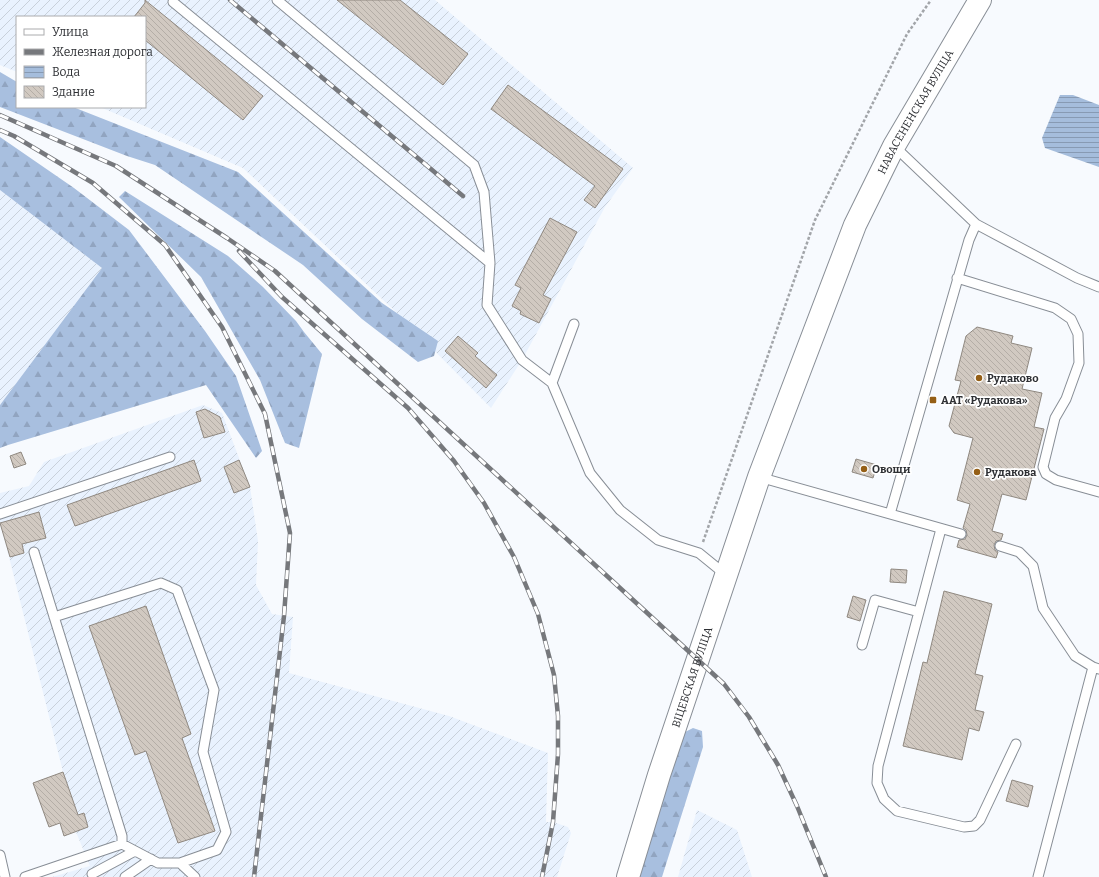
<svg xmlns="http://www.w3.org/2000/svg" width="1099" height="877" font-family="Bitter,serif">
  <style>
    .industrial { fill: url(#industrial-furrows) }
    .forest { fill: url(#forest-firs) }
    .water { fill: url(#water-rules) }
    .building { fill: url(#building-back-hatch); stroke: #8f8880 }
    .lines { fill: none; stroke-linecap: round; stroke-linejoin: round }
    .lane-casing { stroke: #888e96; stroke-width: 11 }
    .secondary-casing { stroke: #888e96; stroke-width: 24 }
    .path { stroke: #a2a5a9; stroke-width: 2.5; stroke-dasharray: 3 2; stroke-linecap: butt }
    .lane { stroke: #fff; stroke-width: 9 }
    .secondary { stroke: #fff; stroke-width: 22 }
    .rail-casing { stroke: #76787c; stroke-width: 4.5 }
    .rail { stroke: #fff; stroke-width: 3; stroke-dasharray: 9; stroke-linecap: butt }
    .poi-dot { fill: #955f16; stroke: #fff; stroke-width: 1.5 }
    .labels { text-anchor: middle; stroke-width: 3.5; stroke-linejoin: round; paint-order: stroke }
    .street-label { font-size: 11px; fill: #2e3034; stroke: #fff }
    .poi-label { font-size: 11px; font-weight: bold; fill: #2e3034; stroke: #fff; text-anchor: start }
  </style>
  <defs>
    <pattern id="industrial-furrows" width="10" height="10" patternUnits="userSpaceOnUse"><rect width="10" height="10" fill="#e9f2fe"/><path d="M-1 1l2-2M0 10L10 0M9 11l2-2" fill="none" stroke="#c8d0da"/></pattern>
    <pattern id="forest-firs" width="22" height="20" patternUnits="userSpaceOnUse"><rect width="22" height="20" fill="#a8bfdf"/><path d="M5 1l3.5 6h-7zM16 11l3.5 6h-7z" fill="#91a4c0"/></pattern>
    <pattern id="water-rules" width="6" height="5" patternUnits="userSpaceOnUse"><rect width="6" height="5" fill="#a5bddc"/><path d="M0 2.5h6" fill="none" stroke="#879ab3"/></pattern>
    <pattern id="building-back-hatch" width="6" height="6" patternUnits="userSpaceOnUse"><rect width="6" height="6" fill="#d1c9c1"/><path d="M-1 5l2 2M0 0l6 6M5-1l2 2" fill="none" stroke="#b4ada6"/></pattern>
  </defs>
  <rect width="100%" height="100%" fill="#f7fafe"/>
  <path class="industrial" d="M0,0H435L633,168L605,207L522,360L491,408L397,313L243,168L100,107H145V17H17V72L0,65Z
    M0,190L102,268L0,405Z
    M203,405L222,413L250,487L258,541L256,585L272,614L293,617L289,673L449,716L548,753L546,822H553L568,827L571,833L557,877H52L90,866L76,832L64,836L61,828L65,827L63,822L49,827L33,783L63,772L0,521V493L29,486L44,462Z
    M697,810L737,830L752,877H678Z"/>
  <path class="forest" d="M0,72L17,82V107H73L238,172L382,303L438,341L434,356L418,362L362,319L303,265L155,165L127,156L0,107Z
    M0,137L74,188L129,230L205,331L236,376L262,451L256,458L206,385L8,445L0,448V405L102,268L0,190Z
    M125,191L228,256L263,287L296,321L304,332L322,354L299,448L285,443L260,380L201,277L119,197Z
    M693,728L702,731L703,747L662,877H638L683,733Z"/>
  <path class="water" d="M1060,95H1073L1099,105V167L1045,148L1042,138Z"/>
  <path class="building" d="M145,0L263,96L243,120L145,40V17H134L145,3Z
    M337,0H400L468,54L443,85Z
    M508,85L623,169L595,208L584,200L595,186L491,109Z
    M550,218L577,232L543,295L551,299L539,323L520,314L521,311L512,306L521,288L515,285Z
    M977,327L1013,336L1011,343L1032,348L1022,389L1042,393L1034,427L1044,429L1026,500L1002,494L992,531L1003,534L1001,540L996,541L994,545L995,550L998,552L996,558L957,547L959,540L965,539L967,535L966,530L963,528L970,504L957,500L973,438L954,433L949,426L961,381L955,380L966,336Z
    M458,336L478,353L475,356L497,375L486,388L445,351Z
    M205,409L220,417L225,432L204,438L196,412Z
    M21,452L26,464L14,468L10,456Z
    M856,459L877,465L873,478L852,472Z
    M194,460L201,481L75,526L67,505Z
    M239,460L250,487L234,493L224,467Z
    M39,512L46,538L22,544L24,553L10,557L0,523Z
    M891,569L907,570L906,583L890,582Z
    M944,591L992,604L975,674L983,676L975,710L984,712L979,731L969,728L962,760L903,746L923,662L927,663Z
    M853,596L866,600L860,621L847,617Z
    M146,606L191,734L182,738L215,831L178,843L146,751L135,755L89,626Z
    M63,772L78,815L84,813L88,827L64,836L60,823L49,827L33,783Z
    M1012,780L1033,786L1028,807L1006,801Z"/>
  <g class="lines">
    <defs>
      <path id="lane" d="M277,0L474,165L484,192L490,263L487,305L522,360L552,383L590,473L620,510L658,540L699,553L726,575
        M173,2L490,263
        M894,146L976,224L1077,278L1099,287
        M957,278L1055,308L1071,319L1078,334L1079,363L1066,399L1055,418L1043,467L1046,474L1056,480L1099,492
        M552,383L574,324
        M759,477L961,534
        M0,514L170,457
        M890,514L969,240L976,224
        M941,529L878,766L877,783L884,799L897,811L964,827L974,826L980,820L1016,744
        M1000,546L1019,552L1033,566L1043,608L1075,656L1093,667L1099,669
        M54,617L161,583L177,590L214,690L203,752L226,832L217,850L180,863H158L122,844
        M862,645L875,600L919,612
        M0,855L5,877
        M180,863L195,877
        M92,874L135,851
        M25,877L122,844V836L34,552
        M125,877L151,859
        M1038,877L1093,667"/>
      <g id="secondary">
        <path id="s1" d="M628,877L659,775L759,477L855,225L894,146L980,0"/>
      </g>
    </defs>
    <use href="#lane" class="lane-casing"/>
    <use href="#secondary" class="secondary-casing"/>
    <path class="path" d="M703,542L815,220L907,34L931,0"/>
    <use href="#lane" class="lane"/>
    <use href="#secondary" class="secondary"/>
    <defs>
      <path id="rail" d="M230,0L463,196
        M0,115L116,166L227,238L275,271L644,610L724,684L749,717L778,765L797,806L826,877
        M0,130L14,136L93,183L165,245L222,327L265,414L290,533L284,616L254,877
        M239,251L282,297L408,408L454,461L484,503L514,557L538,614L554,675L558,716V754L553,822L542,877"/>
    </defs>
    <use href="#rail" class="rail-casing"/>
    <use href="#rail" class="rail"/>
  </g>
  <g class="poi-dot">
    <circle cx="979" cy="378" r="4"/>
    <rect x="929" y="396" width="8" height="8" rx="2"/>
    <circle cx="864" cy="469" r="4"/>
    <circle cx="977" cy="472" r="4"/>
  </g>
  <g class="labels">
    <g class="street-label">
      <text dy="4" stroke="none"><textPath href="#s1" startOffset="819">НАВАСЕНЕНСКАЯ ВУЛІЦА</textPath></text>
      <text dy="4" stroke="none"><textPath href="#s1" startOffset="210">ВІЦЕБСКАЯ ВУЛІЦА</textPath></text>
    </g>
    <g class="poi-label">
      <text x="987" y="382">Рудаково</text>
      <text x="941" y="404">ААТ «Рудакова»</text>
      <text x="872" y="473">Овощи</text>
      <text x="985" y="476">Рудакова</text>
    </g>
  </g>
  <rect x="16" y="16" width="130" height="92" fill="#ffffff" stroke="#abacae"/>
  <rect x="24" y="29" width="20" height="6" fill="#ffffff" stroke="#abacae"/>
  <text x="52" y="36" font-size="12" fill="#2e3034">Улица</text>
  <rect x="24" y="49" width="20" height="6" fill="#76787c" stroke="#abacae"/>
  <text x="52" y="56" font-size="12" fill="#2e3034">Железная дорога</text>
  <rect x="24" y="66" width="20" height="12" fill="url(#water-rules)" stroke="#abacae"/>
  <text x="52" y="76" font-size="12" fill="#2e3034">Вода</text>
  <rect x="24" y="86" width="20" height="12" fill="url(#building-back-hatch)" stroke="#abacae"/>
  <text x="52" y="96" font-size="12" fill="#2e3034">Здание</text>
</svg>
